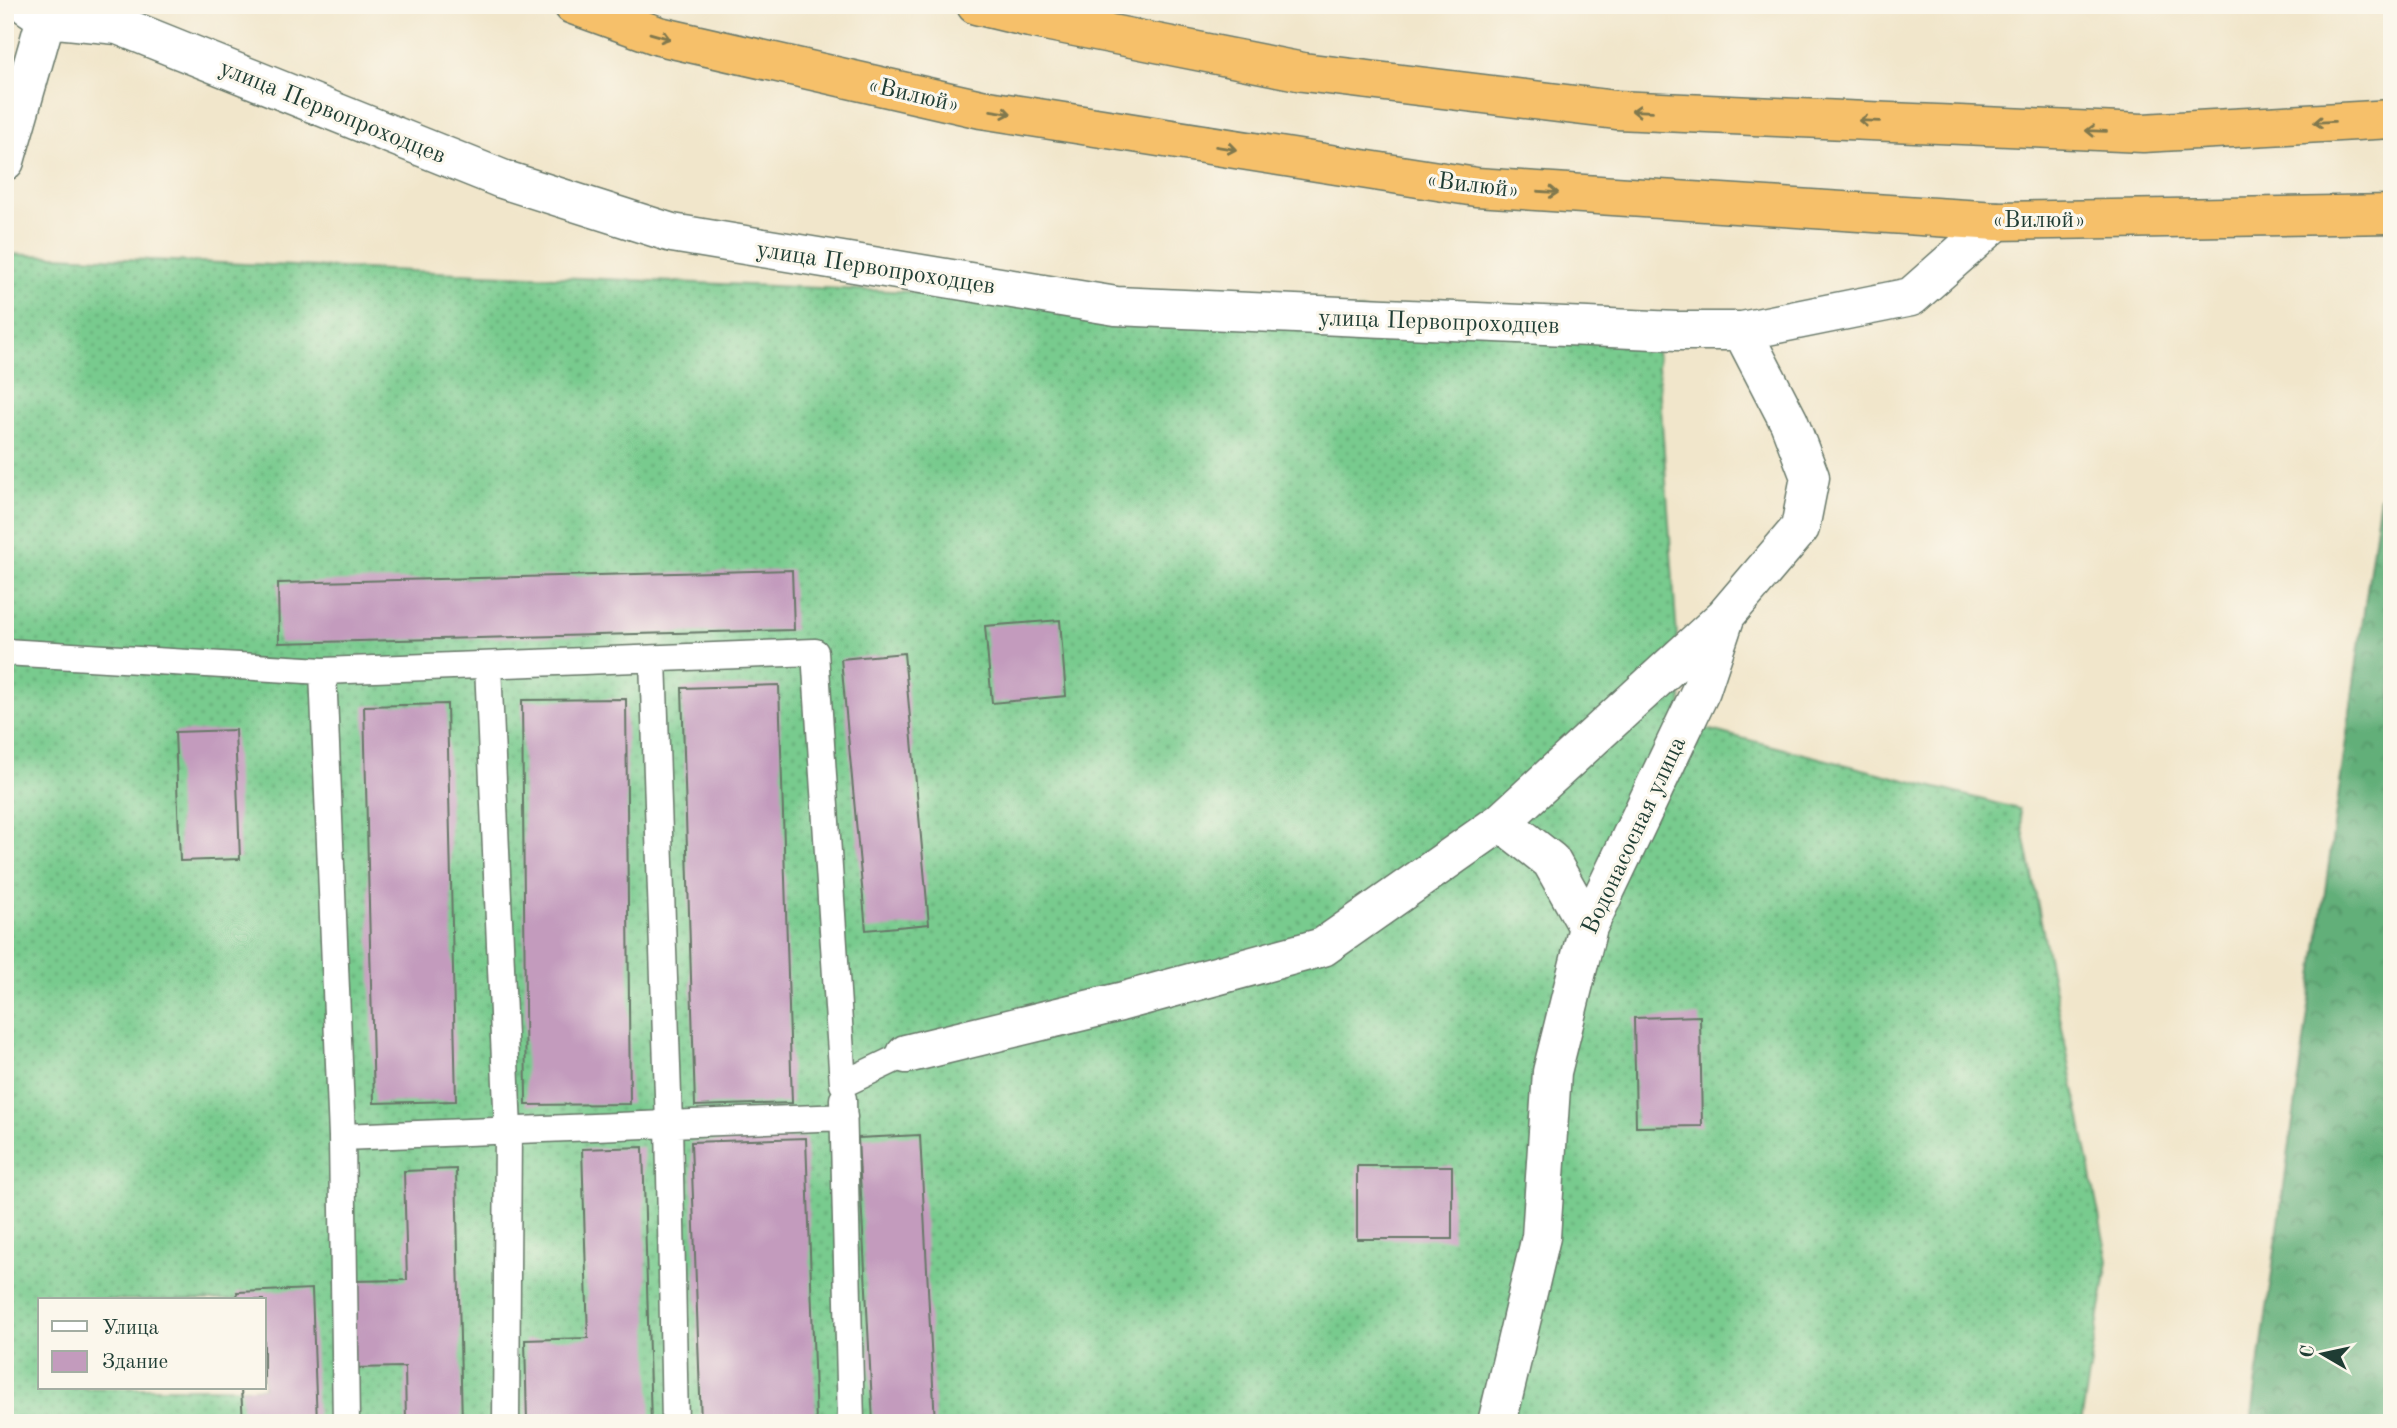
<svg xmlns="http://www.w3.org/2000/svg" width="2397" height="1428" font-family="'Old Standard TT',serif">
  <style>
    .forest { fill: url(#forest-crowns); stroke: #407656; stroke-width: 2 }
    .garden { fill: url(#garden-dots); stroke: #4c8461; stroke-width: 2; fill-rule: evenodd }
    .building { fill: #c39bbd }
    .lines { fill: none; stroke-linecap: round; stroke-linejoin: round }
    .service-casing { stroke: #687869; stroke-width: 29 }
    .minor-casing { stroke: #687869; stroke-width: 41 }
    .trunk-casing { stroke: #687869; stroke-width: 41 }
    .service { stroke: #fff; stroke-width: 26 }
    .minor { stroke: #fff; stroke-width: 38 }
    .trunk { stroke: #f6c06b; stroke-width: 38 }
    .oneway { stroke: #80784d }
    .labels { text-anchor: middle; stroke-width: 6; stroke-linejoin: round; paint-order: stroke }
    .street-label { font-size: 24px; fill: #1f3d34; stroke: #fbf7ec }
  </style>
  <defs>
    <pattern id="forest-crowns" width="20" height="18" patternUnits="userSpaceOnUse" patternTransform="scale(1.75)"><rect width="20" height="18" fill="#62af79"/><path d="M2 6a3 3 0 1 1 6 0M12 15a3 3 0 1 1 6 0" fill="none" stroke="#509064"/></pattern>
    <pattern id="garden-dots" width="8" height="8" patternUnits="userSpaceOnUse" patternTransform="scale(1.75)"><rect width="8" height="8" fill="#78cb8e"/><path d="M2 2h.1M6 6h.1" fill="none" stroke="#62a675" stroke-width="1.8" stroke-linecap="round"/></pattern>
  </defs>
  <rect width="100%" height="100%" fill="#fbf7ec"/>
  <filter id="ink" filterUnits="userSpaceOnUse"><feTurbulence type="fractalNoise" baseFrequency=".0143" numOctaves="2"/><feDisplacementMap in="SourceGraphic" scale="14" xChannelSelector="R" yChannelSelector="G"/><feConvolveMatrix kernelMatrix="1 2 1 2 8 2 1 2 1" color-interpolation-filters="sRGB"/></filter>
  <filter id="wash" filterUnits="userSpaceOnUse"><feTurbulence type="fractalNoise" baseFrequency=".00686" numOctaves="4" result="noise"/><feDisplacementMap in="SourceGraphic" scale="28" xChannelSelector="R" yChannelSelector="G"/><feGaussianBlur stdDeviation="1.57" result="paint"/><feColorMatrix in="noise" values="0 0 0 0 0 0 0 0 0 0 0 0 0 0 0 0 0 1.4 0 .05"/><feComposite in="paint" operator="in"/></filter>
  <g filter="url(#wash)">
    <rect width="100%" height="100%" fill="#f1e6cb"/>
    <path class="forest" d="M2380,496L2392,497V1423H2251Z"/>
    <path class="garden" d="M5,254L1655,323L1683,723L2019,809L2108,1261L2081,1423H5ZM40,1300H264V1388H40Z"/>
    <g id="blocks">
      <path class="building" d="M792,570L794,630L279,643L278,583Z
        M1060,620L1066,696L992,703L985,626Z
        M904,653L929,924L866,930L841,659Z
        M779,685L792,1103L695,1106L682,688Z
        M626,699L630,1104L526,1105L522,700Z
        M447,704L456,1101L374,1103L364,706Z
        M235,730L240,859L180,861L175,732Z
        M1700,1016L1702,1126L1636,1127L1634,1018Z
        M920,1135L935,1423H873L858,1138Z
        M806,1138L816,1423H701L691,1142Z
        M643,1147L651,1423H527L525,1340L588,1338L582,1149Z
        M1357,1166H1452V1239H1357Z
        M456,1169L462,1423H406L405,1367L353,1368L351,1281L407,1280L404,1171Z
        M312,1289L317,1423H243L241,1388H264V1300H238L237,1292Z"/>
    </g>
  </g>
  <g filter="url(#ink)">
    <use href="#blocks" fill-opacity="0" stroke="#687869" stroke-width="2"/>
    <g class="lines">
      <defs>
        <path id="service" d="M5,652L323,671L815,652L843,1084L906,1054
          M653,659L669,1124L675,1423
          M488,665L508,1130L506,1423
          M323,671L342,1137L346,1423
          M843,1099L851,1423
          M342,1137L844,1117"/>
        <path id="minor" d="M27,5L46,18L118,25L502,179L672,233L1116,306L1677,331H1742L1911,297L1997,221
          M5,161L46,18
          M1501,822L1551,861L1588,927
          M906,1054L1120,1002L1323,947L1501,822L1723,618
          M1497,1423L1541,1237L1552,1072L1588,927L1701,690L1726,615L1800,528L1810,477L1789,422L1742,331"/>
        <path id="trunk" d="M573,5L659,36L981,109L1476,187L1997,221L2392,214
          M976,5L1030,18L1303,72L1616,110L2143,133L2392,119"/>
      </defs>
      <use href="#service" class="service-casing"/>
      <use href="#minor" class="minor-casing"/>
      <use href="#trunk" class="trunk-casing"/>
      <use href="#service" class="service"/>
      <use href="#minor" class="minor"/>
      <use href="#trunk" class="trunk"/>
    </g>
    <defs><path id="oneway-shaft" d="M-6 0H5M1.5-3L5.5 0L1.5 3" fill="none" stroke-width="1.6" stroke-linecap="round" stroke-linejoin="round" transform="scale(1.75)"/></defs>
    <g class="oneway">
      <use href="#oneway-shaft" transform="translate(660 36) rotate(16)"/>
      <use href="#oneway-shaft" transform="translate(1642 111) rotate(-178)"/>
      <use href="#oneway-shaft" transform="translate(1001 112) rotate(9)"/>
      <use href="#oneway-shaft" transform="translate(1869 121) rotate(-178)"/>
      <use href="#oneway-shaft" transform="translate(2324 122) rotate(177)"/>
      <use href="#oneway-shaft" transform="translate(2096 131) rotate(-178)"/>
      <use href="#oneway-shaft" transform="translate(1226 148) rotate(9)"/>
      <use href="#oneway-shaft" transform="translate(1548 192) rotate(4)"/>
    </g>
  </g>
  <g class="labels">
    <g class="street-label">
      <text transform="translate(914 94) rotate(13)" y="8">«Вилюй»</text>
      <text transform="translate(333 111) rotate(22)" y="8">улица Первопроходцев</text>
      <text transform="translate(1473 184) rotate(7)" y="8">«Вилюй»</text>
      <text x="2039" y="227">«Вилюй»</text>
      <text transform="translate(876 267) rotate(9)" y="8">улица Первопроходцев</text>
      <text transform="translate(1439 321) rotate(2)" y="8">улица Первопроходцев</text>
      <text transform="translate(1633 835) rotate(-65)" y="8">Водонасосная улица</text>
    </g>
  </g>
  <rect width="2397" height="1428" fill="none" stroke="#fbf7ec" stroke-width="28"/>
  <rect x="38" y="1298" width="228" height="91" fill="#fbf7ec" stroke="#a3ada2" stroke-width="2"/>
  <rect x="52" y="1321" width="35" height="10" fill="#ffffff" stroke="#a3ada2" stroke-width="2"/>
  <text x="102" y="1334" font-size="21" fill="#1f3d34">Улица</text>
  <rect x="52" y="1351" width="35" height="21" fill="#c39bbd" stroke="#a3ada2" stroke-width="2"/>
  <text x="102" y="1368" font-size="21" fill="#1f3d34">Здание</text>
  <g transform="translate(2323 1354) rotate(279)" stroke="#fbf7ec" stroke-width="5" paint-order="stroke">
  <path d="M0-5L12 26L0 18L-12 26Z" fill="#1f3d34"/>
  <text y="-10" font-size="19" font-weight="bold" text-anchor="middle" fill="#1f3d34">С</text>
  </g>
</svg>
